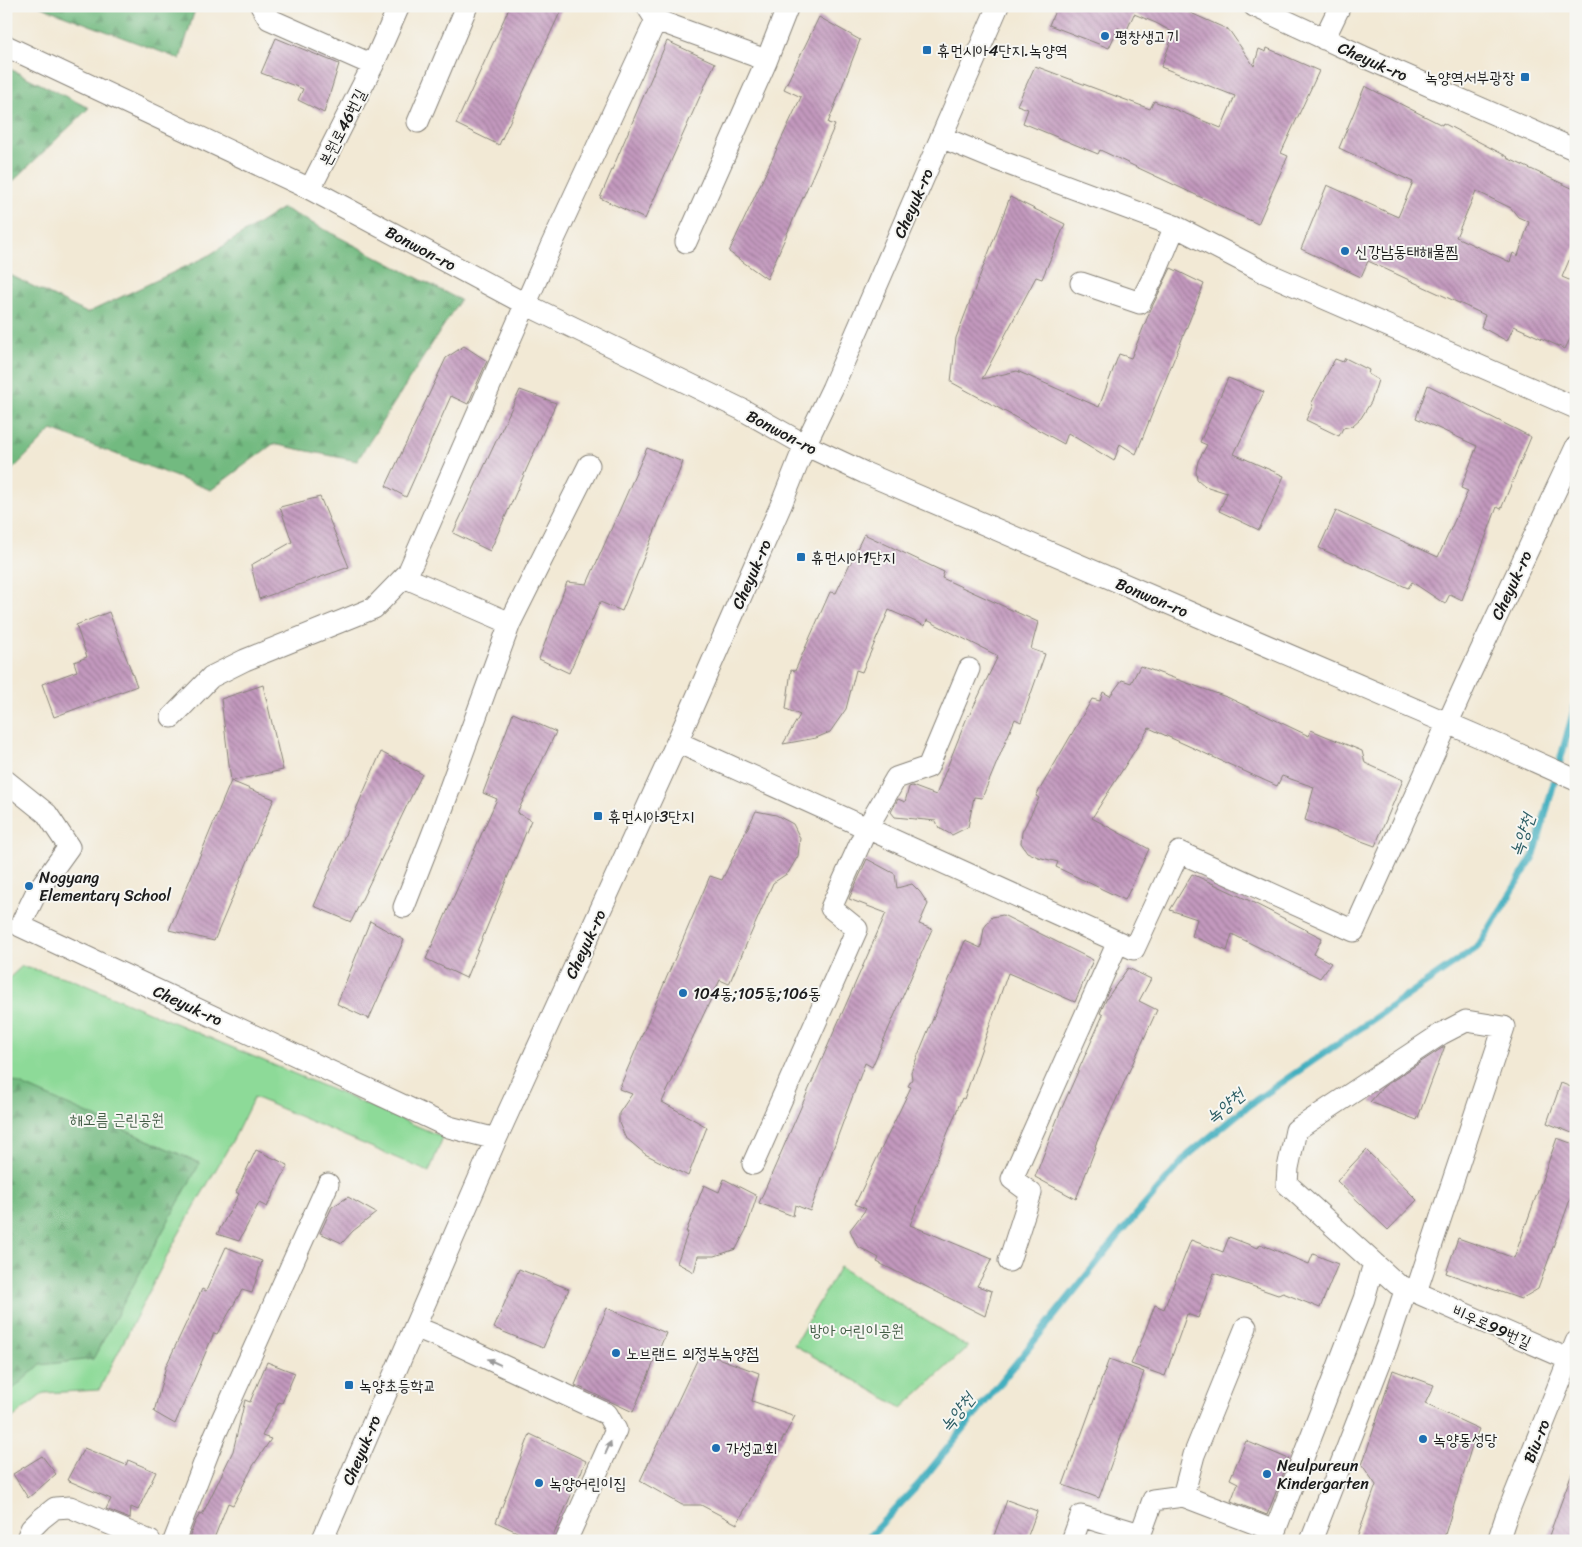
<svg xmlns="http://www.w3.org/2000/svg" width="1582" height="1547" font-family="Sriracha,'Poor Story',sans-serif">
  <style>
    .green { fill: #8dda98; stroke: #547b5a }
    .forest { fill: url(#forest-firs); stroke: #476b4e }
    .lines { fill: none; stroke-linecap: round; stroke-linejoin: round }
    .stream { stroke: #42afbf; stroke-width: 7 }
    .building { fill: url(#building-back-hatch); fill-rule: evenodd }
    .minor-casing { stroke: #878278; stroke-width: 23 }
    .minor { stroke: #fff; stroke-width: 21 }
    .oneway { fill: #999 }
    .poi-dot { fill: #1f6fb2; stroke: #f6f6f2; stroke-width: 2 }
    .labels { text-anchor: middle; stroke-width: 4; stroke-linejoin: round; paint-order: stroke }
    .poi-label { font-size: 16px; fill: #1c1c1c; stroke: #f6f6f2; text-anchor: start }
    .street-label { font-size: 16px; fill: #1c1c1c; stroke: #f6f6f2 }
    .park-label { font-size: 16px; fill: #445e47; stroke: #f6f6f2 }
    .water-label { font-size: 18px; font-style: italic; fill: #2d5e65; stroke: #f6f6f2 }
  </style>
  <defs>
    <pattern id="forest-firs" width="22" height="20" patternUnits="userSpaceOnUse" patternTransform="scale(1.25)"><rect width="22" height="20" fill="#72ba80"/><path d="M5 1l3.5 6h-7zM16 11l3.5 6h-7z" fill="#629f6e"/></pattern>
    <pattern id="building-back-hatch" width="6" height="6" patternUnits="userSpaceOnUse" patternTransform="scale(1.25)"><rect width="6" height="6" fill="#c399be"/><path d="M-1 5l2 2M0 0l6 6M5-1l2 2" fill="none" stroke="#9e7c9a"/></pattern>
  </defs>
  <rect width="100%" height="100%" fill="#f6f6f2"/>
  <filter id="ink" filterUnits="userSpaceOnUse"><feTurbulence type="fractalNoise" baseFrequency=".02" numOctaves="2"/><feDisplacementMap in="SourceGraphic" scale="10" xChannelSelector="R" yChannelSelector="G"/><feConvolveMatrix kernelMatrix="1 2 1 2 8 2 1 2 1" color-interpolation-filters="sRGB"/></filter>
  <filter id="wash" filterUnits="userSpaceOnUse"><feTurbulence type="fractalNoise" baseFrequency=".0096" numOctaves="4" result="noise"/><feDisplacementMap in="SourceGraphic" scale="20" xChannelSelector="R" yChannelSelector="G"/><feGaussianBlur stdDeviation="1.12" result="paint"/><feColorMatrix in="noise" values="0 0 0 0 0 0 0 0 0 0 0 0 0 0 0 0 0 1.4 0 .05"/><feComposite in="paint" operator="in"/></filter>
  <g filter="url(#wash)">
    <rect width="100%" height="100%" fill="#f2e9d5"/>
    <path class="green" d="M22,966L71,979L443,1137L429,1172L254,1097L234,1138L177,1237L99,1390L44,1393L6,1423V981Z
      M840,1267L968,1347L902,1408L794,1345Z"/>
    <path class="forest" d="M39,6H196L180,59Z
      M6,67L89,108L6,188Z
      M283,208L460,300L357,461L273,444L211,490L52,430L6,476V273L87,313L206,257Z
      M6,1078L200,1163L93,1359L40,1365L6,1395Z"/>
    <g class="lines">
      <path class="stream" d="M865,1541L919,1484L1124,1229L1188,1155L1249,1105L1479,946L1534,855L1576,703"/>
    </g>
    <g id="blocks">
      <path class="building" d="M510,6H563L499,145L456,124Z
        M1057,6H1175L1229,30L1254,66L1259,49L1266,52L1267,48L1319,71L1281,153L1288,156L1258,224L1100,150L1098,154L1023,123L1028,109L1017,105L1035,66L1150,109L1154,101L1221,128L1235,96L1161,67L1174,33L1156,23L1134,14L1126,32L1118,28L1109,48L1049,25Z
        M819,17L860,40L828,123L835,125L767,279L729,252L801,97L784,89Z
        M276,38L339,64L324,113L298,100L303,89L261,73Z
        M667,41L715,63L645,219L600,198Z
        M1365,86L1442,125L1443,123L1508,157L1507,158L1576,190V244L1562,277L1576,283V327L1565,349L1514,326L1507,341L1481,327L1485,315L1368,261L1361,277L1301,249L1327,185L1398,217L1413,182L1339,148ZM1476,191L1511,208L1518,217L1529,222L1518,256L1513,253L1510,262L1456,237Z
        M1010,197L1065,224L1042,279L1036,277L982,379L1017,371L1099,407L1119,354L1131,358L1150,311L1171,268L1204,284L1136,454L1120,444L1114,461L1068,433L1064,444L951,382L956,338Z
        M464,346L487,361L468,404L451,396L406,497L386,486L446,358Z
        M1345,358L1369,370L1368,374L1378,380L1371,402L1361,418L1352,426L1343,428L1339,436L1306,420L1313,405L1311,404L1335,359L1343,362Z
        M1228,378L1264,392L1234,454L1284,476L1259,530L1219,511L1227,493L1205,486L1197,479L1196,471L1198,461L1207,445L1200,442Z
        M1428,385L1531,437L1501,509L1497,507L1462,600L1450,594L1445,604L1412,582L1408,588L1319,548L1336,511L1438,557L1468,491L1461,488L1477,446L1416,418Z
        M520,390L556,403L490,551L453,533Z
        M647,448L683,462L622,611L600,602L569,673L539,659L567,582L587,584Z
        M320,497L349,567L259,599L251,565L292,542L280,507Z
        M864,534L944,572L942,578L1038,622L1031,649L1045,654L1021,722L1015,719L982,798L974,797L968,827L952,835L939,828L936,821L895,817L891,812L898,799L905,802L909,787L912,786L936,795L968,715L969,716L998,656L927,620L925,626L889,610L862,672L856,670L846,709L830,732L816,738L783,744L800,715L786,709L791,670L795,671L830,592L836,593Z
        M109,612L137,686L54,717L42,684L77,671L74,662L87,657L76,625Z
        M1140,666L1229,698L1309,736L1311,730L1362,751L1365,763L1403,780L1375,846L1305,820L1314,787L1282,776L1277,786L1149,728L1092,818L1149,849L1125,900L1056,867L1058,862L1038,857L1027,852L1021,843L1022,832L1039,798L1036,796L1092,699L1100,701L1103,692L1110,696L1122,680L1131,683Z
        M263,685L283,770L231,781L221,699Z
        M513,713L556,732L517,813L531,820L466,978L426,959L497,799L483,793Z
        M381,752L422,774L351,922L314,906Z
        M231,781L274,799L214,941L169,930Z
        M756,811L776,815L793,824L800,838L798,856L788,873L773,883L729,984L720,980L662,1102L707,1127L688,1176L645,1154L625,1137L619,1123V1113L632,1094L619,1089L710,876L722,880Z
        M867,859L895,874L897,888L912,884L920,892L928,904L919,924L932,929L872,1067L865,1063L810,1211L795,1205L793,1216L759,1203L886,913L849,899Z
        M1192,874L1248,900L1322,938L1314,954L1331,963L1320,978L1232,934L1227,951L1192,936L1197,919L1170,910Z
        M1003,915L1093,960L1075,1002L1008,973L964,1099L962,1098L910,1225L992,1259L977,1286L992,1291L985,1316L877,1262L879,1258L857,1246L850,1230L866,1209L855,1204L911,1087L908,1086L912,1079L911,1072L965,941L981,948L984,928L992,917Z
        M370,921L404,940L369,1019L337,1004Z
        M1128,968L1151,979L1139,1001L1157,1010L1095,1146L1096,1147L1076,1199L1035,1177L1060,1112L1103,1015L1100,1013L1107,998Z
        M1445,1046L1417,1120L1370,1102L1383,1087Z
        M1561,1083L1576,1089V1123L1572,1133L1547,1123Z
        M1557,1138L1576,1145V1183L1538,1289L1521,1299L1446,1273L1458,1238L1514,1258Z
        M256,1150L288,1165L267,1207L259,1203L239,1241L217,1234L239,1194L236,1192Z
        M1366,1150L1417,1200L1388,1230L1337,1181Z
        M724,1179L757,1196L746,1230L736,1249L715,1256H698L694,1272L677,1263L688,1232H686L704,1185L719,1192Z
        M348,1197L376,1213L353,1231L342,1243L320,1233L332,1207Z
        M1229,1237L1258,1248L1260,1244L1309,1264L1313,1254L1338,1264L1320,1308L1283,1293L1278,1295L1214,1273L1198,1318L1187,1314L1165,1376L1131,1364L1138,1347H1139L1155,1305L1164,1309L1191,1240L1223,1252Z
        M226,1247L262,1261L252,1293L242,1290L217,1334L214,1333L175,1424L154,1412L166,1366L202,1289L206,1291Z
        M519,1269L569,1289L543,1348L494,1328Z
        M607,1308L666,1333L633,1412L575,1385Z
        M701,1352L759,1373L752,1401L795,1416L737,1524L701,1505H682L640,1481Z
        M1109,1359L1144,1372L1099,1498L1063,1485Z
        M267,1362L295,1373L282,1403L279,1402L262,1436L271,1439L253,1466L233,1505L228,1503L213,1541H188L195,1522L200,1514L202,1515L233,1451L245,1400L250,1402Z
        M1393,1370L1434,1385L1425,1404L1479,1429L1471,1449L1443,1541H1356L1376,1485L1362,1465Z
        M530,1434L586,1461L551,1541H536L496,1522Z
        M1246,1441L1289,1459L1267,1515L1231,1501L1238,1483L1230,1479Z
        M84,1448L126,1465L128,1460L156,1472L138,1510L131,1507L130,1519L106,1509L111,1499L67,1480Z
        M42,1456L56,1474L28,1498L13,1474Z
        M1574,1467H1576V1541H1547Z
        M1007,1500L1037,1511L1026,1541H992Z"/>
    </g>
  </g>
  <g filter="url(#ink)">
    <use href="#blocks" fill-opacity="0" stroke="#878278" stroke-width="1"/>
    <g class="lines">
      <defs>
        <path id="minor" d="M261,6L269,19L373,65
          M647,6L656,20L755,56L766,62
          M1254,6L1364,57L1576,150
          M1324,39L1340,6
          M6,46L310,189L525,304L743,410L805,445L865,473L1503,747L1576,780
          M418,122L467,6
          M941,137L992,158L1175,226L1264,272L1576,408
          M310,189L373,65L399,6
          M686,242L766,62L788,6
          M1081,283L1140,303L1156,272L1175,226
          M404,577L510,623
          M172,717L211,677L245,660L374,608L408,573L551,246L656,20
          M677,742L1134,949L1179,852L1354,931L1468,678L1576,447
          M6,781L47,814L69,847L36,893L20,926L449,1127L496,1139
          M404,907L443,807L510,623L589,465
          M753,1164L857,929L831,908L867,828L896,778L928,767L969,669
          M1009,1261L1031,1193L1012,1179L1118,942
          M1416,1292L1504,1027L1466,1021L1441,1034L1296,1130L1288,1168L1287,1184L1397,1284L1568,1359
          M415,1327L454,1343L607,1414L616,1430L566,1541
          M1183,1496L1275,1531
          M26,1541L31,1529L41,1519L55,1508L70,1507L150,1541
          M174,1541L215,1435L328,1184
          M322,1541L496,1139L677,742L781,505L805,445L832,389L998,6
          M1072,1541L1081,1516L1140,1534
          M1138,1541L1153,1500L1183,1496L1194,1455L1246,1327
          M1271,1541L1364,1299L1374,1263
          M1311,1541L1387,1345L1406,1288
          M1498,1541L1506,1517L1576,1342"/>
      </defs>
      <use href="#minor" class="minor-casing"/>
      <use href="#minor" class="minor"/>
    </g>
    <defs><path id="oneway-solid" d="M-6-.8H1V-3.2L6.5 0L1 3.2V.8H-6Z" transform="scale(1.25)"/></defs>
    <g class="oneway">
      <use href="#oneway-solid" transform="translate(494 1362) rotate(-155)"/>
      <use href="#oneway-solid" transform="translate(608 1448) rotate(-66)"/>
    </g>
  </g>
  <g class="poi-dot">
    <circle cx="1105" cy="36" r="5"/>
    <rect x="922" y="45" width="10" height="10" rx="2.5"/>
    <rect x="1520" y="72" width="10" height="10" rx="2.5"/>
    <circle cx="1345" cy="251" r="5"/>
    <rect x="796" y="552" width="10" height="10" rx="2.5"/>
    <rect x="593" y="811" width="10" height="10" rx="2.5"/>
    <circle cx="29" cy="886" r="5"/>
    <circle cx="683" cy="993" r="5"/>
    <circle cx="616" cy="1353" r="5"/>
    <rect x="344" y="1380" width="10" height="10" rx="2.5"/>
    <circle cx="1423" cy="1439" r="5"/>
    <circle cx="716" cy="1448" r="5"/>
    <circle cx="1267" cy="1474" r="5"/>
    <circle cx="539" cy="1483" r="5"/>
  </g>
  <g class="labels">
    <g class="poi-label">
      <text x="1115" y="42">평창생고기</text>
      <text x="937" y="56">휴먼시아4단지.녹양역</text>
      <text x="1515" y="83" text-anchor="end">녹양역서부광장</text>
      <text x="1355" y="257">신강남동태해물찜</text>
      <text x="811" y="563">휴먼시아1단지</text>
      <text x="608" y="822">휴먼시아3단지</text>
      <text x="39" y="883">Nogyang<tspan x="39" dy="18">Elementary School</tspan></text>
      <text x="693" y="999">104동;105동;106동</text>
      <text x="626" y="1359">노브랜드 의정부녹양점</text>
      <text x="359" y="1391">녹양초등학교</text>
      <text x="1433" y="1445">녹양동성당</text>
      <text x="726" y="1454">가성교회</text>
      <text x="1277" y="1471">Neulpureun<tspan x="1277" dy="18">Kindergarten</tspan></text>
      <text x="549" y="1489">녹양어린이집</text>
    </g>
    <g class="street-label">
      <text transform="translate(1373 61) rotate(24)" y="6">Cheyuk-ro</text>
      <text transform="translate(342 127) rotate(-63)" y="6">본원로46번길</text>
      <text transform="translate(913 203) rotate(-66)" y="6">Cheyuk-ro</text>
      <text transform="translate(421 248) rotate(28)" y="6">Bonwon-ro</text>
      <text transform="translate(782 432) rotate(28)" y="6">Bonwon-ro</text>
      <text transform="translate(751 574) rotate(-66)" y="6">Cheyuk-ro</text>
      <text transform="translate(1511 585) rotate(-65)" y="6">Cheyuk-ro</text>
      <text transform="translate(1152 597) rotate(23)" y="6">Bonwon-ro</text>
      <text transform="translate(585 944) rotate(-65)" y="6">Cheyuk-ro</text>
      <text transform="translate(188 1005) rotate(25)" y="6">Cheyuk-ro</text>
      <text transform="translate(1492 1326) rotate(24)" y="6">비우로99번길</text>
      <text transform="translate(1536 1441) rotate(-68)" y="6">Biu-ro</text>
      <text transform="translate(361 1450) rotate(-67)" y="6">Cheyuk-ro</text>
    </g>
    <g class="park-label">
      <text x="117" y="1125">해오름 근린공원</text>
      <text x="857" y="1336">방아 어린이공원</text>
    </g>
    <g class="water-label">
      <text transform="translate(1522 835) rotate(-71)" y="6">녹양천</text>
      <text transform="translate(1225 1106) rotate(-39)" y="6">녹양천</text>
      <text transform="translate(957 1412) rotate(-51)" y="6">녹양천</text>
    </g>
  </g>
  <rect width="1582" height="1547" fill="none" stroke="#f6f6f2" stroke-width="25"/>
</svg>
